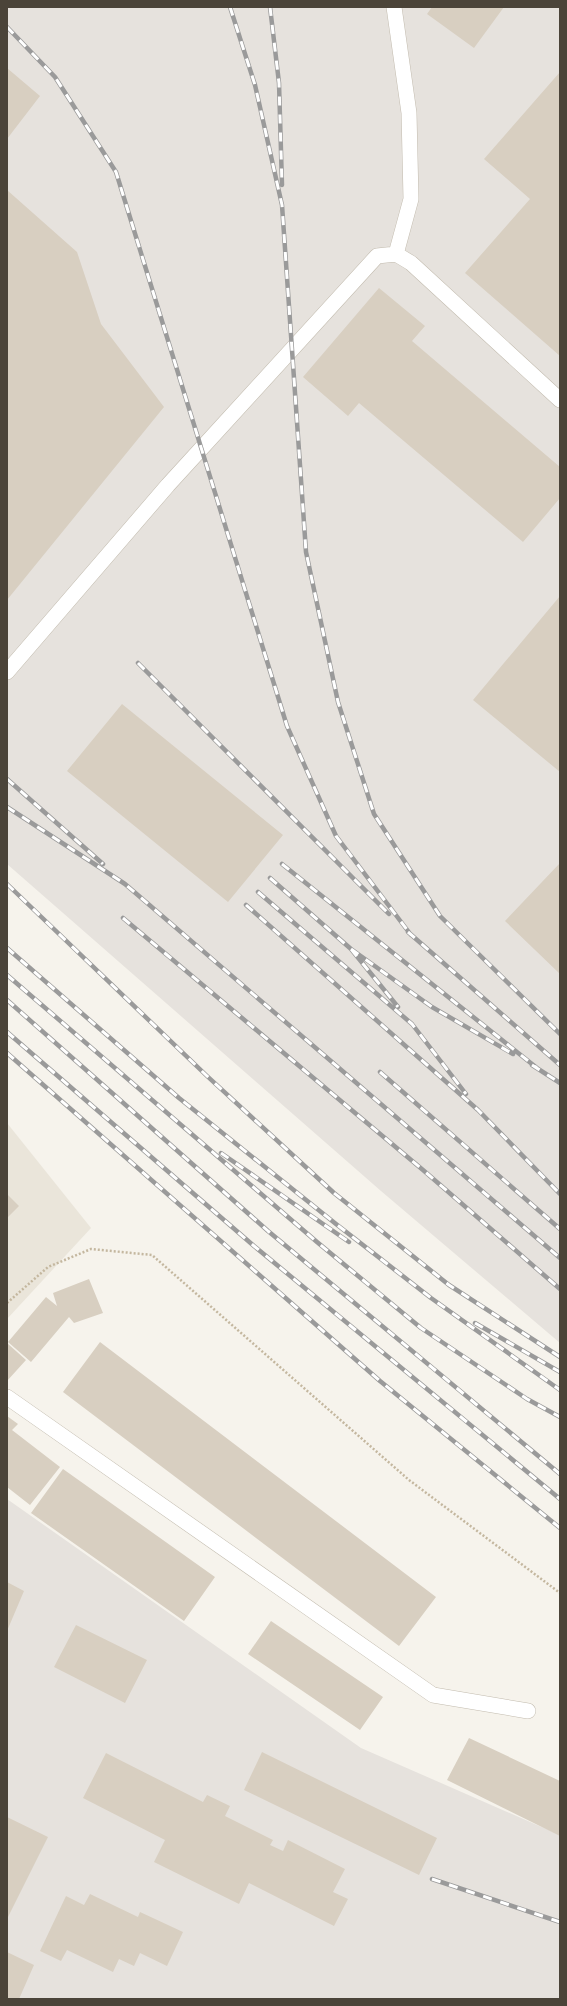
<svg xmlns="http://www.w3.org/2000/svg" width="567" height="2006" font-family="'Golos Text',sans-serif">
  <style>
    .residential { fill: #eae5da }
    .industrial { fill: #e6e2dd }
    .building { fill: #d8cfc1 }
    .lines { fill: none; stroke-linecap: round; stroke-linejoin: round }
    .lane-casing { stroke: #c2bbae; stroke-width: 16 }
    .path { stroke: #c4b79f; stroke-width: 2.5; stroke-dasharray: 2 2; stroke-linecap: butt }
    .lane { stroke: #fff; stroke-width: 15 }
    .rail-casing { stroke: #9a9a9a; stroke-width: 4.5 }
    .rail { stroke: #fff; stroke-width: 3; stroke-dasharray: 9; stroke-linecap: butt }
  </style>
  <rect width="100%" height="100%" fill="#f6f3ec"/>
  <path class="residential" d="M7,1123L91,1228L7,1319Z"/>
  <path class="industrial" d="M7,7H560V1343L381,1191L7,864Z
    M7,1499L361,1748L560,1835V1999H7Z"/>
  <path class="building" d="M432,7H504L474,48L427,14Z
    M7,68L40,96L7,139Z
    M560,72V356L465,273L530,199L484,159Z
    M7,190L77,252L101,324L164,407L7,600Z
    M379,288L425,326L412,341L560,467V498L523,542L359,403L348,416L303,377Z
    M560,596V772L473,700Z
    M122,704L283,835L228,902L67,771Z
    M560,863V974L505,921Z
    M7,1194L19,1206L7,1218Z
    M89,1279L103,1313L74,1323L69,1317L31,1362L8,1342L46,1297L57,1306L53,1293Z
    M100,1342L436,1597L399,1646L63,1392Z
    M7,1343L26,1360L7,1381Z
    M7,1416L18,1424L12,1430L60,1467L30,1505L7,1487Z
    M63,1469L215,1577L184,1621L31,1513Z
    M7,1582L24,1591L7,1631Z
    M271,1621L383,1697L360,1730L248,1654Z
    M76,1625L147,1660L125,1703L54,1667Z
    M469,1738L560,1781V1836L447,1780Z
    M262,1752L437,1838L419,1875L244,1790Z
    M106,1753L203,1802L207,1795L230,1806L225,1816L273,1840L270,1845L283,1851L288,1840L345,1869L333,1892L348,1899L334,1926L249,1883L239,1904L154,1862L165,1840L83,1798Z
    M7,1817L48,1837L7,1919Z
    M90,1894L138,1917L140,1912L183,1932L167,1966L140,1953L134,1966L119,1959L113,1972L67,1950L61,1961L40,1951L66,1896L84,1905Z
    M7,1952L34,1965L19,1999H7Z"/>
  <g class="lines">
    <defs>
      <path id="lane" d="M394,7L409,113L411,199L396,254
        M7,672L168,485L377,256L396,254L411,263L560,400
        M7,1397L433,1695L528,1711"/>
    </defs>
    <use href="#lane" class="lane-casing"/>
    <path class="path" d="M7,1303L48,1267L91,1249L152,1255L409,1480L560,1593"/>
    <use href="#lane" class="lane"/>
    <defs>
      <path id="rail" d="M230,7L255,85L282,205L306,552L338,702L374,814L440,916L560,1034
        M270,7L279,83L282,185
        M7,27L55,77L116,172L287,726L336,836L411,935
        M138,663L389,914
        M7,779L103,864
        M7,807L125,884L560,1258
        M282,864L537,1068
        M270,878L351,949L398,1007
        M7,884L207,1076L334,1193L449,1285L560,1357
        M258,892L412,1024L466,1094
        M246,905L478,1110L560,1194
        M123,918L423,1170L560,1289
        M408,932L560,1065
        M7,948L179,1098L336,1224L431,1298L560,1390
        M351,949L432,1007L513,1054
        M7,975L317,1242L421,1328L527,1399L560,1417
        M7,1000L268,1231L560,1474
        M7,1032L254,1246L560,1499
        M7,1053L380,1381L560,1528
        M532,1065L560,1083
        M380,1072L560,1229
        M221,1153L349,1242
        M475,1323L560,1372
        M432,1879L560,1922"/>
    </defs>
    <use href="#rail" class="rail-casing"/>
    <use href="#rail" class="rail"/>
  </g>
  <rect width="567" height="2006" fill="none" stroke="#4b4439" stroke-width="16"/>
</svg>
